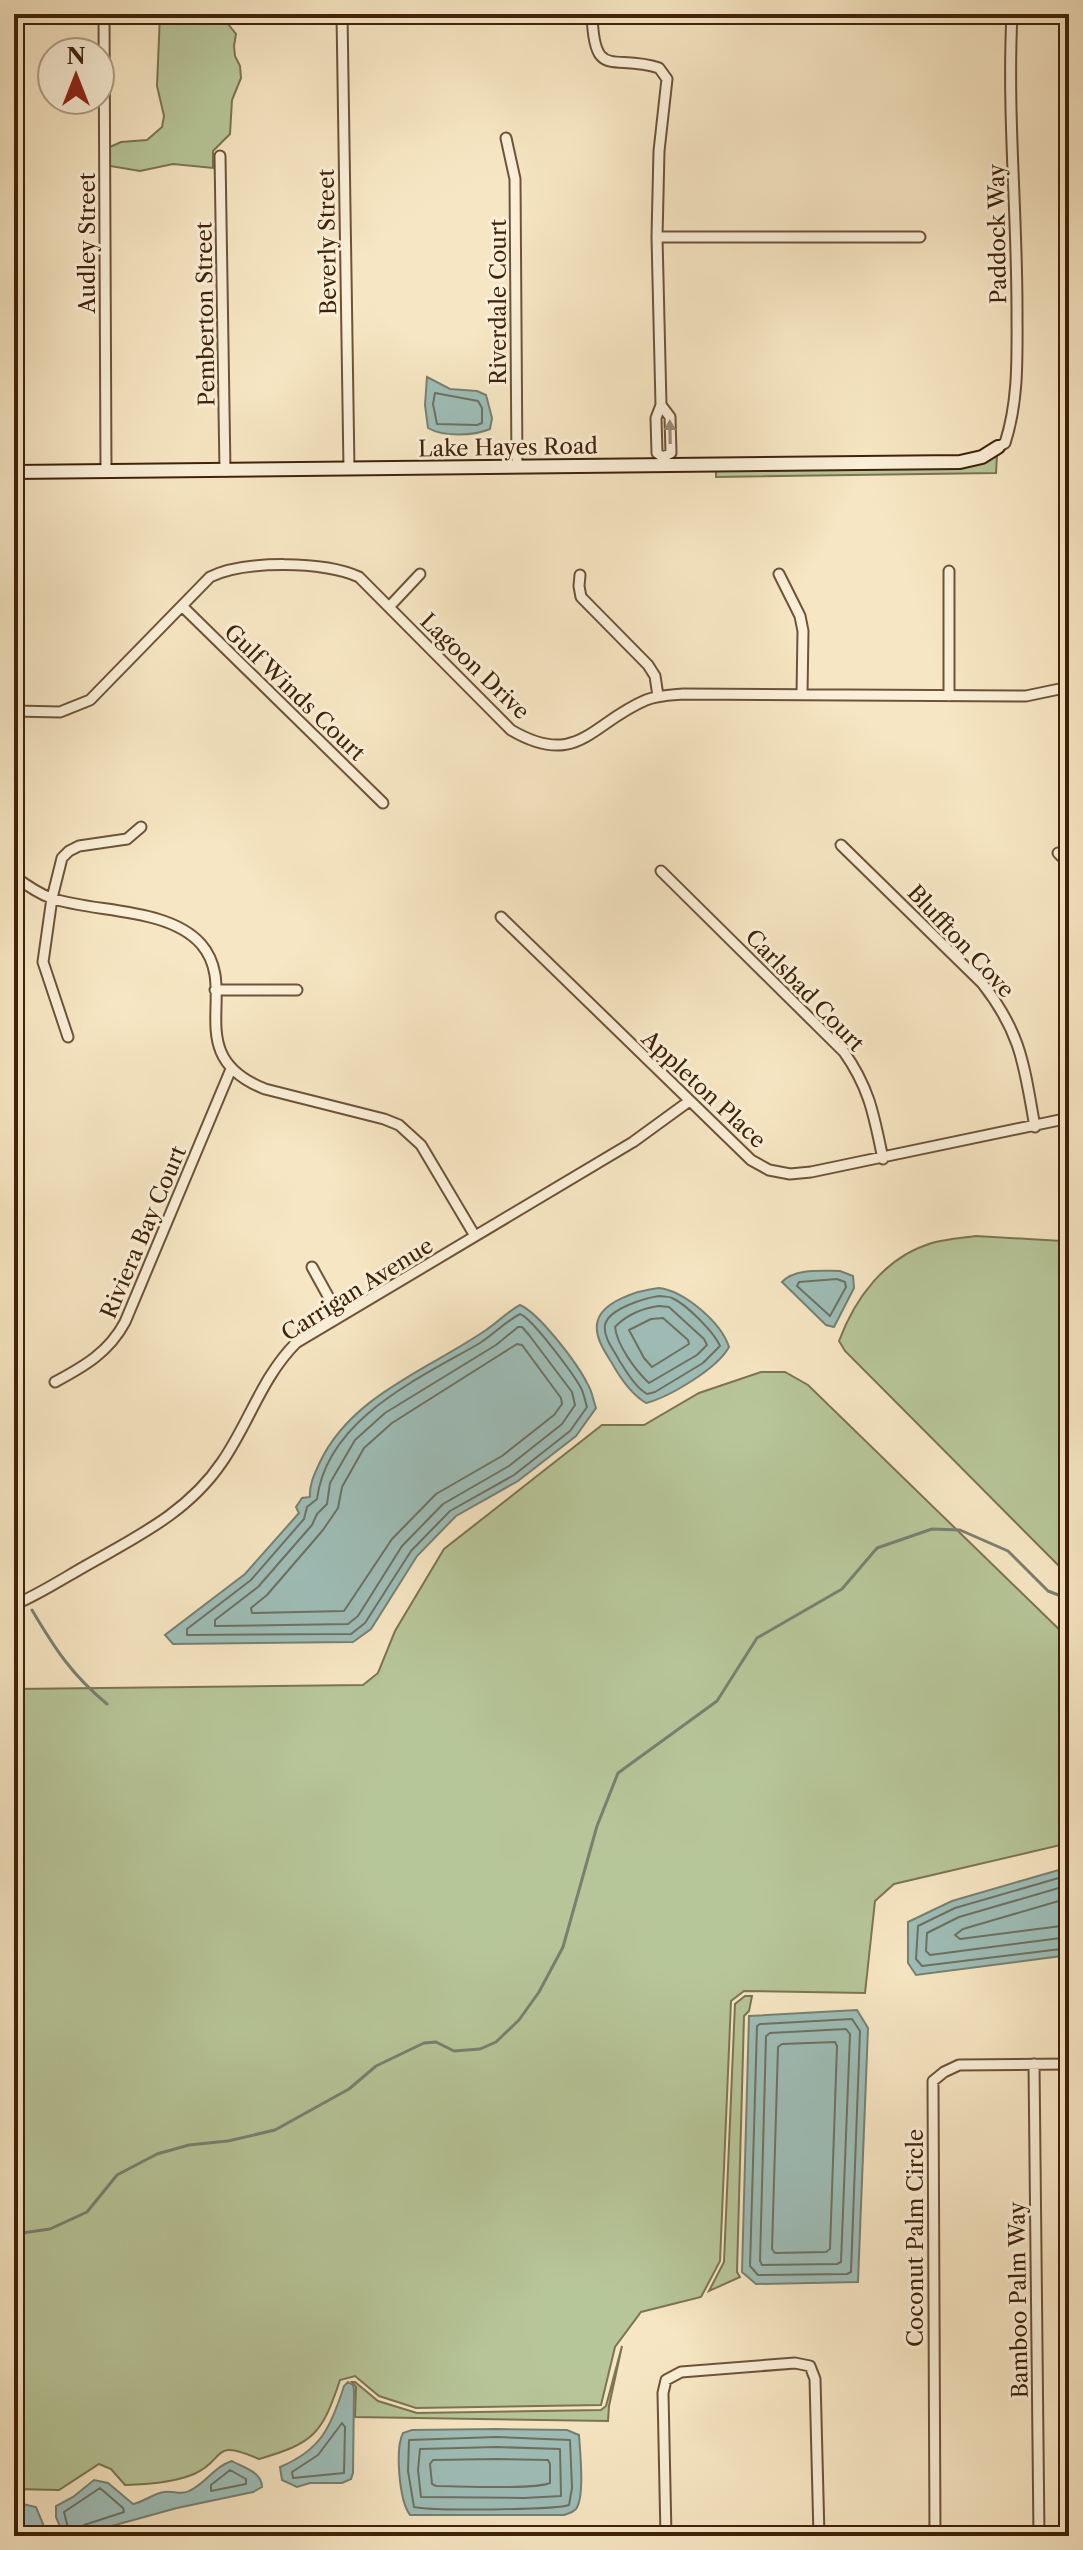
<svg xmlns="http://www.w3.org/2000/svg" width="1083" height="2550" font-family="'Libre Caslon Text',serif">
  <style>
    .green { fill: #b7c699; stroke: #7c7452; stroke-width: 2 }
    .water { fill: #9ebeb8; stroke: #788072; stroke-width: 2 }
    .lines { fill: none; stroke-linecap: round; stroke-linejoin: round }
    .shore { stroke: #6f7061; stroke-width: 2 }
    .stream { stroke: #788072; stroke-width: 3 }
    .street-casing { stroke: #6e5338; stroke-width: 13 }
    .secondary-casing { stroke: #40220a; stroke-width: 16 }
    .street { stroke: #faefd8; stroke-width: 9 }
    .secondary { stroke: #faefd8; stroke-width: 12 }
    .oneway { fill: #9d8871 }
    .labels { text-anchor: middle; stroke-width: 6; stroke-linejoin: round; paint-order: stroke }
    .street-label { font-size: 22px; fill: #40220a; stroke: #faefd8 }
  </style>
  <rect width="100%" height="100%" fill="#f7e6c3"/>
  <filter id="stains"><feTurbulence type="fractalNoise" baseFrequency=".0025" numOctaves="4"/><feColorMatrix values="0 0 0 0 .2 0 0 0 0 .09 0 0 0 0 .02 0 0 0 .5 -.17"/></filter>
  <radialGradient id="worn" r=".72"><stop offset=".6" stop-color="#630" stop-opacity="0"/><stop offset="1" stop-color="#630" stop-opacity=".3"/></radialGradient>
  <path class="green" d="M160,14H220L236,34L234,46L235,56L240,66L241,78L232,100L230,134L213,151V168L173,164L140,171L110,166V147L121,142L147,140L162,127L164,116L157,86Z
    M997,455L996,473L716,477V471L960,468L983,463Z
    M976,1236L1062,1241L1069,1238V1576L845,1351L839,1341C855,1298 885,1257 932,1243C946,1239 962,1238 976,1236Z
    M761,1372H785L808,1385L1069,1639V1843L894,1884L875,1901L865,1993L744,1991L731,2001L720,2261L701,2297L641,2312L615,2347L601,2405L416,2408L379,2396L355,2376L340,2380C322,2434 314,2443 259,2459C210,2437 227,2460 194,2474C172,2483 148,2484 125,2485L111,2469L99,2464L59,2490L14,2489V1689L363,1685L378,1673L395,1631L444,1549L602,1425H644L699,1393Z
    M745,1996H752L749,2011L744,2016L737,2272L740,2277L709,2291L724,2262L735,2004Z
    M622,2346L609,2406L608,2421L355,2417L356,2387L352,2382H355L378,2401L417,2413L601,2410L606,2406Z"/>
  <path class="water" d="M427,377L450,389L477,391L486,395L492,418L490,429C474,436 443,437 428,428L425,405Z
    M840,1271L853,1276L854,1288L834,1327L826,1325L782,1282C795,1268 822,1271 840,1271Z
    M659,1288C684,1291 721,1322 729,1347C717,1369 669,1397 646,1403C631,1394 621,1379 613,1365C606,1353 595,1339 597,1324C600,1301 640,1290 659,1288Z
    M520,1305C539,1313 577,1363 587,1383C592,1390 593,1400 596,1408L576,1436L518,1481L456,1516L417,1556L371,1629L353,1642L173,1644L165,1635L245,1574L299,1513L296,1507L302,1498L310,1497C309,1484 315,1473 320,1462C352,1395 428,1370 486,1330C498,1322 507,1312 520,1305Z
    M1069,1867V1955L916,1975L908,1963V1922L952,1901Z
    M857,2010L868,2028L858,2282L756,2284L742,2272L749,2016Z
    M348,2382L353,2385L354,2390L353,2473L351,2479L342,2483H310L297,2487L282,2480L280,2467C321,2450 331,2427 344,2386Z
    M496,2429L567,2430L579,2435C580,2451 585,2497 576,2509C572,2513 569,2513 564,2515H410C399,2500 395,2449 403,2433L412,2430Z
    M232,2461C244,2468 262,2472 262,2487L253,2492L177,2508L79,2535L63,2534L56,2517V2506L73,2497L94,2480L108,2483L133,2504C144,2502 152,2494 164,2492C173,2490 180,2496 189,2491C205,2484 215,2466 232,2461Z
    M14,2502L36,2507L43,2524L45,2536H14Z"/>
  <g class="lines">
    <path class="shore" d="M435,393L478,401L482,408V423L477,425L437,424L433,404Z
      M837,1279L845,1282L846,1287L830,1316L797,1286L799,1282Z
      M659,1296C661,1296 671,1297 672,1298C686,1304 714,1332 720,1346L703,1363L655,1392L647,1394C635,1387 626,1371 619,1360C613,1349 603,1337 605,1325C608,1309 645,1298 659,1296Z
      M659,1306L669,1307L704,1339L707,1345L697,1355L649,1383C635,1370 617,1345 615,1327C626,1315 643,1308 659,1306Z
      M520,1314C532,1318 574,1375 581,1388C584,1394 585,1401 587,1407L570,1431L514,1475L450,1511L411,1551L365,1623L351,1634L187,1635V1629L251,1580L304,1519L307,1507L317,1499C327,1419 418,1379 480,1343C494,1334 505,1322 520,1314Z
      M663,1318L688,1340L689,1344L652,1367L644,1358L629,1330L651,1319Z
      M518,1327H522L529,1335L572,1392L575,1405L562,1424L509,1466L443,1504L402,1546L358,1616L348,1624L215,1626V1620L258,1587L312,1525L317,1514L327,1504L330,1483L355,1440L385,1413L496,1345Z
      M517,1344L522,1345L561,1398L562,1404L554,1415L502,1456L436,1494L392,1539L344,1611L252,1613L251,1608L267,1595L323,1530L338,1508L342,1487L364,1448L392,1423Z
      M1069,1875L955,1908L918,1926L916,1959L922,1966L1069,1948
      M1069,1885L959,1917L927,1933L926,1951L930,1955L1069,1937
      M1069,1898L963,1929L955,1935L960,1939L1069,1925
      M852,2019L860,2031L851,2272L847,2274L758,2275L750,2266L757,2026L760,2024Z
      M846,2029L850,2034L841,2262L837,2264L762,2265L760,2261L766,2036L770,2033Z
      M835,2042L837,2046L830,2249L826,2252L775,2253L772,2249L778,2047L782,2044Z
      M342,2423L345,2427L344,2473L293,2478L292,2472L318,2455Z
      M496,2437L570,2440L572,2488L569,2505C556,2510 429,2511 414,2507L408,2471L409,2440Z
      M496,2447L560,2449L561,2496L524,2498L421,2497L418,2470L420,2449Z
      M496,2459L548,2460L550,2464V2483C535,2490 458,2486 436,2486L432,2484L430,2464L433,2460Z
      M230,2470L246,2479V2484L211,2491V2485Z
      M70,2536L64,2512L100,2488L123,2508L124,2512L84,2525L80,2536"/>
    <path class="stream" d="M14,1573L20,1588
      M32,1610C55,1649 72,1675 107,1704
      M14,2230L22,2233L50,2229L87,2212L117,2175L157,2154L189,2145L228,2141L275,2130L349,2089L376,2066L424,2043L436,2042L454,2051L480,2049L496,2042L519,2020L539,1992L563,1947L597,1826L618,1773L717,1701L757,1638L842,1589L877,1548L932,1529L960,1530L1008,1551L1048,1591L1069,1599"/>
    <defs>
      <path id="street" d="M104,14L106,471
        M342,14L349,469
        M592,14C594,82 613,53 659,68L667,79L659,151L657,237L661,405L656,418L657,453L663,457L664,465
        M506,138L515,179L517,467
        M220,156L225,471
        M657,237H920
        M661,405L670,417L671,453L663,457
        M998,447L1005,443C1019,400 1017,355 1017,309C1017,211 1007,112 1012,14
        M779,574L800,616L803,631L802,694
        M580,575L579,586L581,597L648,665L655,676L658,696
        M182,606L383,803
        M389,607L420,574
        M949,696V571
        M14,711L60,712L90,700L210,577C244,560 325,561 359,577L511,730C578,769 591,723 646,700C658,695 670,695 683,694L1026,696L1069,687
        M841,845L982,983C1022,1034 1024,1066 1035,1127
        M1058,853L1069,864
        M661,871L844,1052C870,1089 874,1116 883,1159
        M14,876C26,885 37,893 51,898C95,913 168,907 201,944C241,990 179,1055 265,1089L384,1119L399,1125L421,1145L475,1236
        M501,917L751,1160L769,1170L790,1174L811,1172L1069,1118
        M215,990H297
        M68,1037L43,962L52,898L62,858L69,851L79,846L127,839L141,827
        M312,1267L339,1316
        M55,1382C85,1366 109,1352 125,1322L231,1069
        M14,1605C40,1594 64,1578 89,1564C140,1535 189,1511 222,1462C249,1423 262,1377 296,1343L633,1142L688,1102
        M1034,2064L1039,2536
        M666,2536L663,2393L666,2380L681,2372L795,2363L810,2366L815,2379L819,2536
        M935,2536L933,2081L944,2072L959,2065L1069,2064"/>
      <path id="secondary" d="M14,472L960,462L982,457L998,447"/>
    </defs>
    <use href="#street" class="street-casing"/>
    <use href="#secondary" class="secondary-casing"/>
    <use href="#street" class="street"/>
    <use href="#secondary" class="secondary"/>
  </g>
  <defs><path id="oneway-solid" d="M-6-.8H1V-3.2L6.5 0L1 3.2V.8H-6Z" transform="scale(2)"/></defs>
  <use class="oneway" href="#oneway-solid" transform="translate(670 432) rotate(-91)"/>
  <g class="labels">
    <g class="street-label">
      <text transform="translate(997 234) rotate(-91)" y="8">Paddock Way</text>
      <text transform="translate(327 242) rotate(-91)" y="8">Beverly Street</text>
      <text transform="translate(87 243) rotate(-90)" y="8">Audley Street</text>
      <text transform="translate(498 302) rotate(-90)" y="8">Riverdale Court</text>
      <text transform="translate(205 314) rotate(-91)" y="8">Pemberton Street</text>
      <text transform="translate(508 447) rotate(-1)" y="8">Lake Hayes Road</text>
      <text transform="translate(475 666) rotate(44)" y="8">Lagoon Drive</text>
      <text transform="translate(295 692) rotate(44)" y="8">Gulf Winds Court</text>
      <text transform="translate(961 941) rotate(47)" y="8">Bluffton Cove</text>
      <text transform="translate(805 990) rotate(46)" y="8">Carlsbad Court</text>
      <text transform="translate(704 1089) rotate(43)" y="8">Appleton Place</text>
      <text transform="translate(143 1232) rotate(-67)" y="8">Riviera Bay Court</text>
      <text transform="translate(357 1289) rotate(-32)" y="8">Carrigan Avenue</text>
      <text transform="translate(915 2238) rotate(-90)" y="8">Coconut Palm Circle</text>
      <text transform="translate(1018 2300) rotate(-91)" y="8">Bamboo Palm Way</text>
    </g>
  </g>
  <rect width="1083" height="2550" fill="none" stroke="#f7e6c3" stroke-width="48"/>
  <rect x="16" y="16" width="1051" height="2518" fill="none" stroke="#40220a" stroke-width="4"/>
  <rect x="24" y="24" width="1035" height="2502" fill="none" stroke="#40220a" stroke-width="2"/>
  <g transform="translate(76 76)"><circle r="38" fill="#faefd8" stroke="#b09d86" stroke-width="2"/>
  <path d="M0-6L14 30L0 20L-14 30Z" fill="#8f2418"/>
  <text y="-12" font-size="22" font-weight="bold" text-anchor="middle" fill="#40220a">N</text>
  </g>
  <rect width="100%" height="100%" filter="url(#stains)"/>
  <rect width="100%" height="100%" fill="url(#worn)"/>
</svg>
